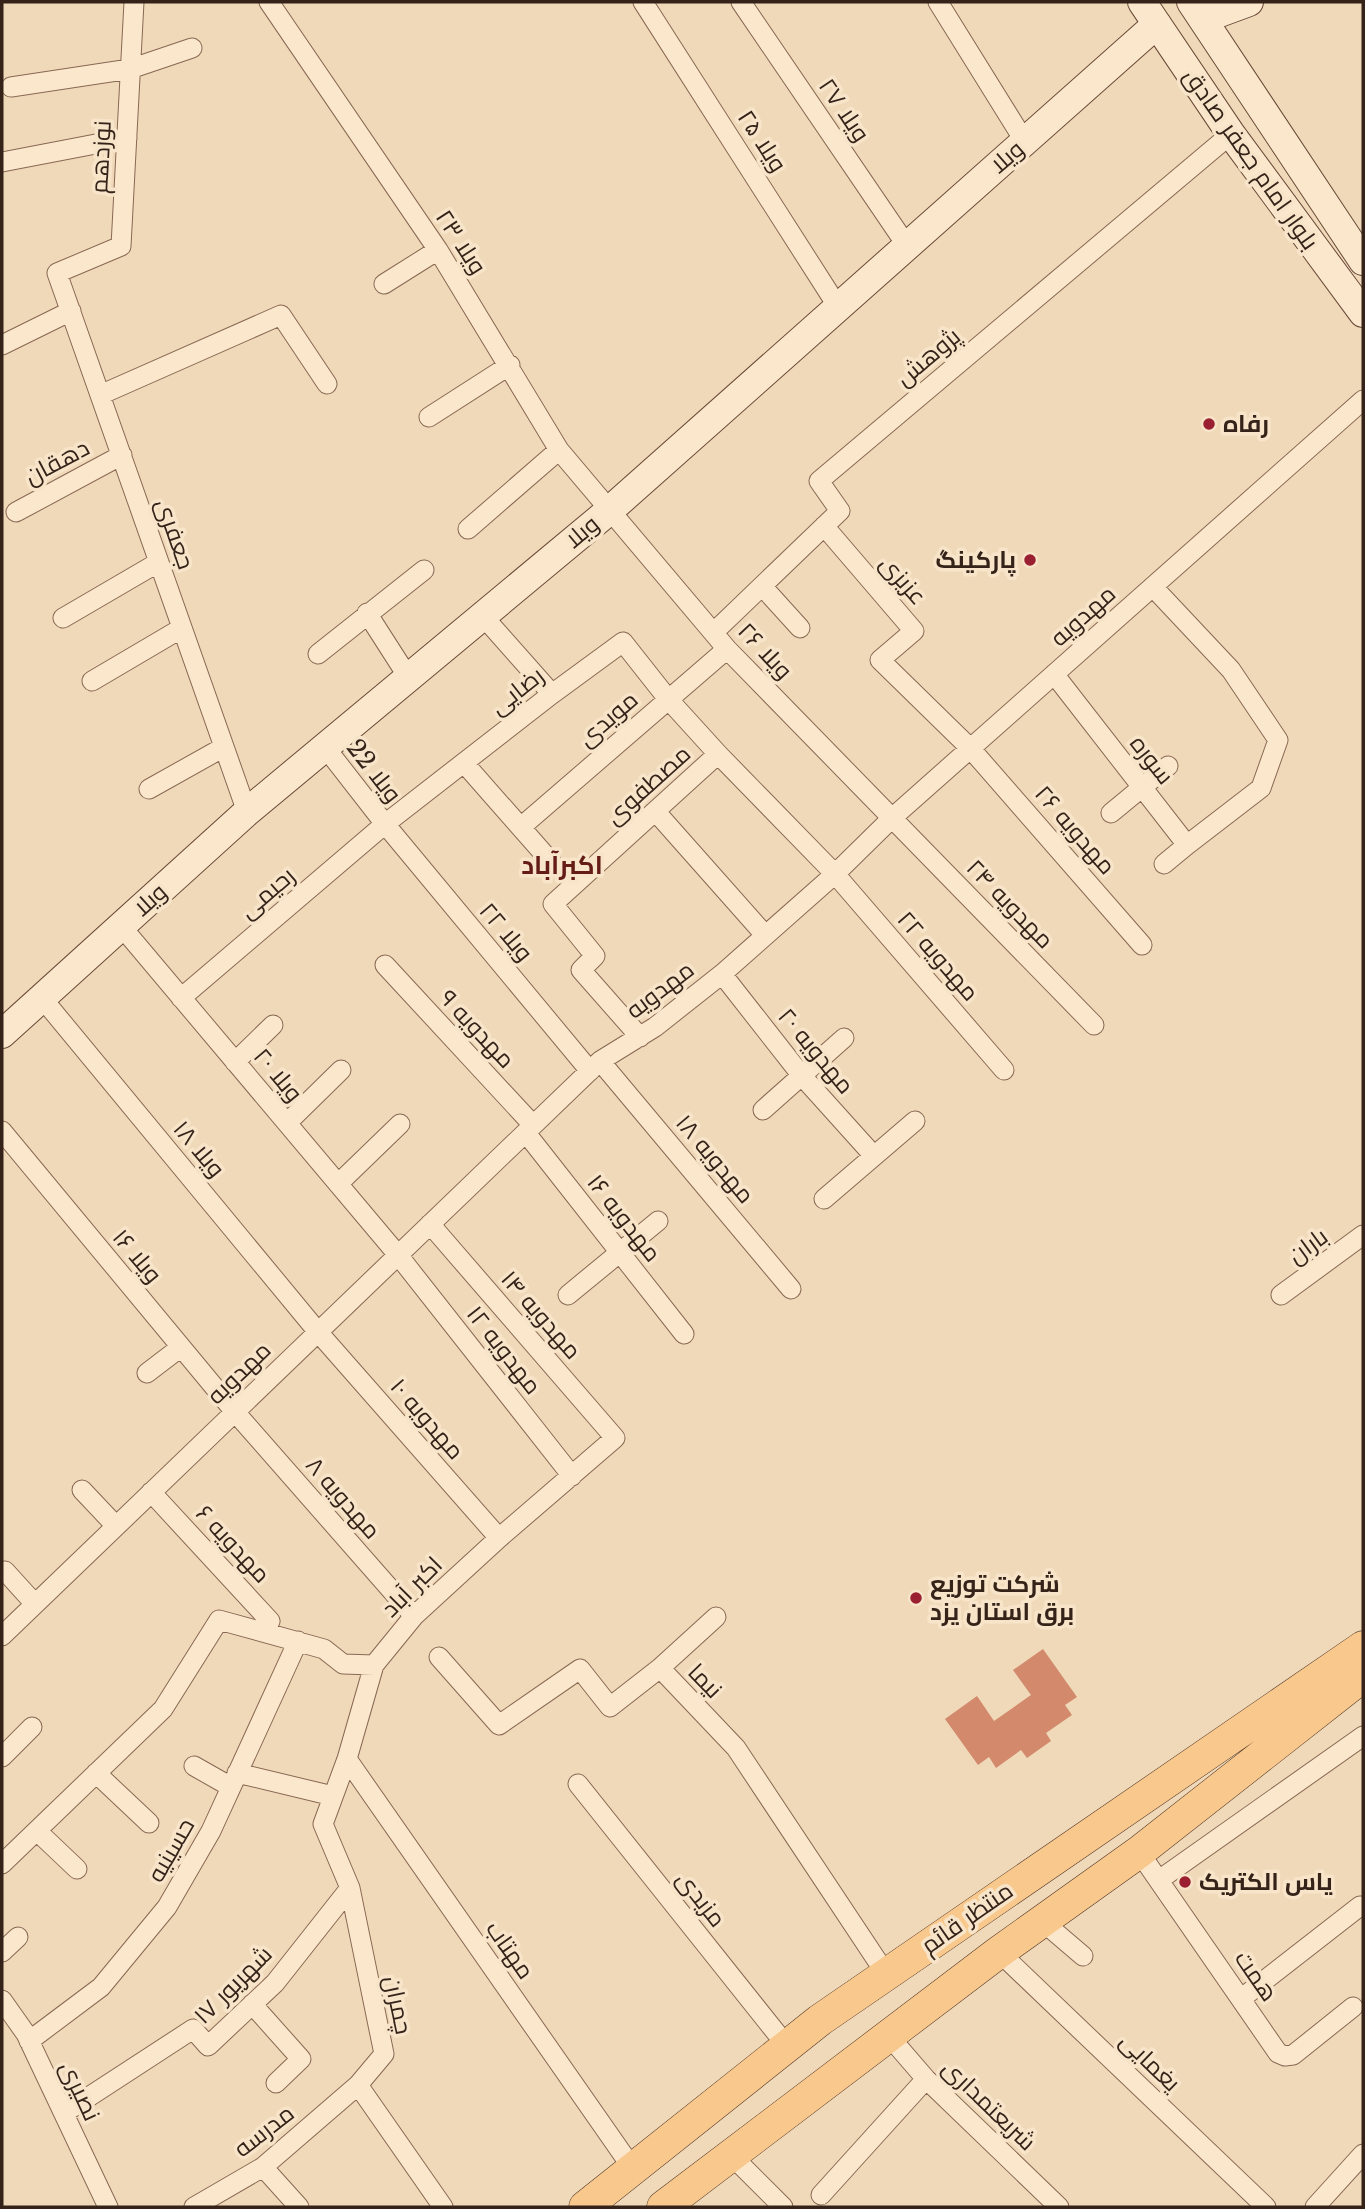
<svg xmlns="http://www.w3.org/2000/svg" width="1365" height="2209" font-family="'Libre Baskerville',Cairo,serif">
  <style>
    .building { fill: #d2896c }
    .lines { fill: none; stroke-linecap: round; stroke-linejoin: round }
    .street-casing { stroke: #886853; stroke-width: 21 }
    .secondary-casing { stroke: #694937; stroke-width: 30 }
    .primary-casing { stroke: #543728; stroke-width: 33 }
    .street { stroke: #fbe7cc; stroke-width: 19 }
    .secondary { stroke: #fbe7cc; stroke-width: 28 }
    .primary { stroke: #f8c88c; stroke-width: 32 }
    .poi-dot { fill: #9a1f30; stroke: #f7e4c9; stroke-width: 2.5 }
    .labels { text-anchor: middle; stroke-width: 7; stroke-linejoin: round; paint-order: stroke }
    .street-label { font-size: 24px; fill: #352319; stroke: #f7e4c9 }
    .poi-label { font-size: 24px; font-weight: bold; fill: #352319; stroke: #f7e4c9; text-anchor: start }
    .neighbourhood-label { font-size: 26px; font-weight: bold; fill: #651c16; stroke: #f7e4c9 }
  </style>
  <rect width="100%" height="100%" fill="#f0d9b9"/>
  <path class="building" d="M1043,1649L1077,1697L1065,1705L1072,1715L1046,1733L1051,1741L1027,1758L1021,1750L996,1768L989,1757L978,1765L945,1719L977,1696L994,1721L1031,1695L1013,1670Z"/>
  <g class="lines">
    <defs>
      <path id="street" d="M134,2L121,246L57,273L247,812
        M269,2L438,250L559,450L727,649L1094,1025
        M643,2L838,307
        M741,2L907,246
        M938,2L1025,142
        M11,87L130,69L192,48
        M2,162L127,138
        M384,284L438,250
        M2,345L71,311
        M100,395L281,315L327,384
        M429,417L510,365
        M16,512L122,455
        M824,526L914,631L880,660L970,748L1142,945
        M468,529L559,450
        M762,586L800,628
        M367,613L408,677
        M482,615L552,694
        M63,618L159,562
        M714,632L840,511L819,481L1231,134
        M318,654L424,570
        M1054,674L1187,845L1261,788L1278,740L1231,670L1153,587
        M92,681L182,628
        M325,747L385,824L590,1071
        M464,763L552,863
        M149,789L224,747
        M656,812L765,935
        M1111,813L1168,766
        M521,827L727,649
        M1164,864L1187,845
        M121,926L398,1255L572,1476
        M385,965L533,1125
        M722,974L802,1076L874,1156
        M42,998L318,1332L499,1538
        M181,998L385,824L552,694L623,642L668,699L718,754L835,874L1004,1070
        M640,1037L581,970L595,956L553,904L718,754
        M600,1061L791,1289
        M235,1062L273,1025
        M763,1110L844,1038
        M287,1123L341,1070
        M2,1131L235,1412L414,1616
        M526,1133L684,1334
        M338,1184L400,1124
        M824,1199L915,1121
        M430,1224L615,1438L499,1538L414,1616L374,1665L347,1759L323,1824L350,1888L384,2054L358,2085L443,2207
        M568,1295L658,1221
        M1281,1295L1363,1235
        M147,1373L181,1347
        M82,1490L116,1526
        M151,1492L270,1621L265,1632
        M5,1571L35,1604
        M2,1636L600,1061L655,1027L722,974L835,874L892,818L1363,400
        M439,1657L499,1725L580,1669L610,1707L660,1668L736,1748L886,1974
        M660,1668L716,1617
        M2,1757L32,1727
        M347,1759L633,2169
        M194,1766L231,1787
        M96,1773L149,1823
        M237,1773L333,1796
        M578,1784L786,2045
        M37,1831L77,1869
        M1139,1852L1278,2053L1285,2056L1293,2055L1353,2007
        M2,1864L163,1709L219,1620L324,1649L343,1664L374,1665
        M1159,1880L1363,1736
        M1042,1921L1083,1956
        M2,1952L18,1937
        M999,1952L1266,2207
        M1242,1998L1360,1906
        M2,2000L26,2034L108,2207
        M252,2004L301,2059L276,2083
        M888,2035L926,2079L1059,2207
        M29,2041L101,1987L167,1907L211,1831L298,1641
        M64,2113L193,2029L208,2046L275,1983L350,1888
        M730,2154L783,2207
        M263,2167L299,2207
        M821,2195L926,2079
        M194,2207L263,2167L358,2085
        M1315,2207L1363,2154"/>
      <path id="secondary" d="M1142,2L1231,134L1363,313
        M1191,2L1363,261
        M1203,19L1249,2
        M2,1034L247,812L610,510L1157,24"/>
      <path id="primary" d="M585,2207L820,2020L1363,1647
        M663,2207L999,1952L1139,1852L1363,1676"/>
    </defs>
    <use href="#street" class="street-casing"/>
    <use href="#secondary" class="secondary-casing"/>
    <use href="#primary" class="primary-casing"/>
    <use href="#street" class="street"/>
    <use href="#secondary" class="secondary"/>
    <use href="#primary" class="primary"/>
  </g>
  <g class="poi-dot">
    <circle cx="1209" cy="424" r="7"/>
    <circle cx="1030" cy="560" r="7"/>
    <circle cx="916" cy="1598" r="7"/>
    <circle cx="1185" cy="1882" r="7"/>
  </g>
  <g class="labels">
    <g class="street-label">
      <text transform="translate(844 110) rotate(56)" y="8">ویلا ۲۷</text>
      <text transform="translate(762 141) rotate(57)" y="8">ویلا ۲۵</text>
      <text transform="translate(101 157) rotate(-87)" y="8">نوزدهم</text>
      <text transform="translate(1007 157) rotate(-41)" y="8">ویلا</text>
      <text transform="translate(1251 159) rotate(55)" y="8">بلوار امام جعفر صادق</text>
      <text transform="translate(461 242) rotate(57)" y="8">ویلا ۲۳</text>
      <text transform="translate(928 357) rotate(-40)" y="8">پژوهش</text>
      <text transform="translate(57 462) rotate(-28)" y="8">دهقان</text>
      <text transform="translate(582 532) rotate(-40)" y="8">ویلا</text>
      <text transform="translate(175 534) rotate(71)" y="8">جعفری</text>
      <text transform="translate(903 580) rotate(49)" y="8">عزیزی</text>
      <text transform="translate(1083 616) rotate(-42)" y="8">مهدویه</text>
      <text transform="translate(765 651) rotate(47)" y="8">ویلا ۲۶</text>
      <text transform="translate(517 691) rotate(-38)" y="8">رضایی</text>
      <text transform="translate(608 719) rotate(-41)" y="8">مویدی</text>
      <text transform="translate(1152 760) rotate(52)" y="8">سوره</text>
      <text transform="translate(374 771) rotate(52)" y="8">ویلا 22</text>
      <text transform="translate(648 785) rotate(-42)" y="8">مصطفوی</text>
      <text transform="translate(1075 830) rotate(49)" y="8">مهدویه ۲۶</text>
      <text transform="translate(267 893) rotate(-41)" y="8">رحیمی</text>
      <text transform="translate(150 900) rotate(-42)" y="8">ویلا</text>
      <text transform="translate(1010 904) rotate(46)" y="8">مهدویه ۲۴</text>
      <text transform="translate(506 932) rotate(50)" y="8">ویلا ۲۲</text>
      <text transform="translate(938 956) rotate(49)" y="8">مهدویه ۲۲</text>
      <text transform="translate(660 990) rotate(-37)" y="8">مهدویه</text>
      <text transform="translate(477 1029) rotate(47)" y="8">مهدویه ۹</text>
      <text transform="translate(816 1051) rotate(50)" y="8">مهدویه ۲۰</text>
      <text transform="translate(278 1075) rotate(50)" y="8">ویلا ۲۰</text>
      <text transform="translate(199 1149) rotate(50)" y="8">ویلا ۱۸</text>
      <text transform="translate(715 1159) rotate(50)" y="8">مهدویه ۱۸</text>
      <text transform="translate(624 1218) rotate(52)" y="8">مهدویه ۱۶</text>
      <text transform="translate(1308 1246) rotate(-36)" y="8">باران</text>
      <text transform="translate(137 1256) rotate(50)" y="8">ویلا ۱۶</text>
      <text transform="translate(541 1315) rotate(49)" y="8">مهدویه ۱۴</text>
      <text transform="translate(504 1350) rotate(52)" y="8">مهدویه ۱۲</text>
      <text transform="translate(239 1373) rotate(-44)" y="8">مهدویه</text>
      <text transform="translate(427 1419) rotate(49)" y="8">مهدویه ۱۰</text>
      <text transform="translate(343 1498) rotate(49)" y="8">مهدویه ۸</text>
      <text transform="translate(233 1544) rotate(47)" y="8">مهدویه ۶</text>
      <text transform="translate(412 1587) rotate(-45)" y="8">اکبر آباد</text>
      <text transform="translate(705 1681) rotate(46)" y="8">نیما</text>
      <text transform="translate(171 1850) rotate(-60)" y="8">حسینیه</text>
      <text transform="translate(701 1899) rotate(52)" y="8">مزیدی</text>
      <text transform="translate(967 1918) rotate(-35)" y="8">منتظر قائم</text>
      <text transform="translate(510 1950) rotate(55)" y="8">مهتاب</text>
      <text transform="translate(1256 1976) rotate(55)" y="8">همت</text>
      <text transform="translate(233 1985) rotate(-45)" y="8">۱۷ شهریور</text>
      <text transform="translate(398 2005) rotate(78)" y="8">چمران</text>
      <text transform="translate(1150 2062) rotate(44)" y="8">یغمایی</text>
      <text transform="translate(80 2091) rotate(65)" y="8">نصیری</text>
      <text transform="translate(989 2105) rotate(44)" y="8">شریعتمداری</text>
      <text transform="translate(264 2131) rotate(-38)" y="8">مدرسه</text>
    </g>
    <g class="poi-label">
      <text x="1223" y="432">رفاه</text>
      <text x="1016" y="568" text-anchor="end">پارکینگ</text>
      <text x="930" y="1592">شرکت توزیع<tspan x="930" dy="28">برق استان یزد</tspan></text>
      <text x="1199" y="1890">یاس الکتریک</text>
    </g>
    <g class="neighbourhood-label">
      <text x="562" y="874">اکبرآباد</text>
    </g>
  </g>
  <rect width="1365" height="2209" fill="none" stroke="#352319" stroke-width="7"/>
</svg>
